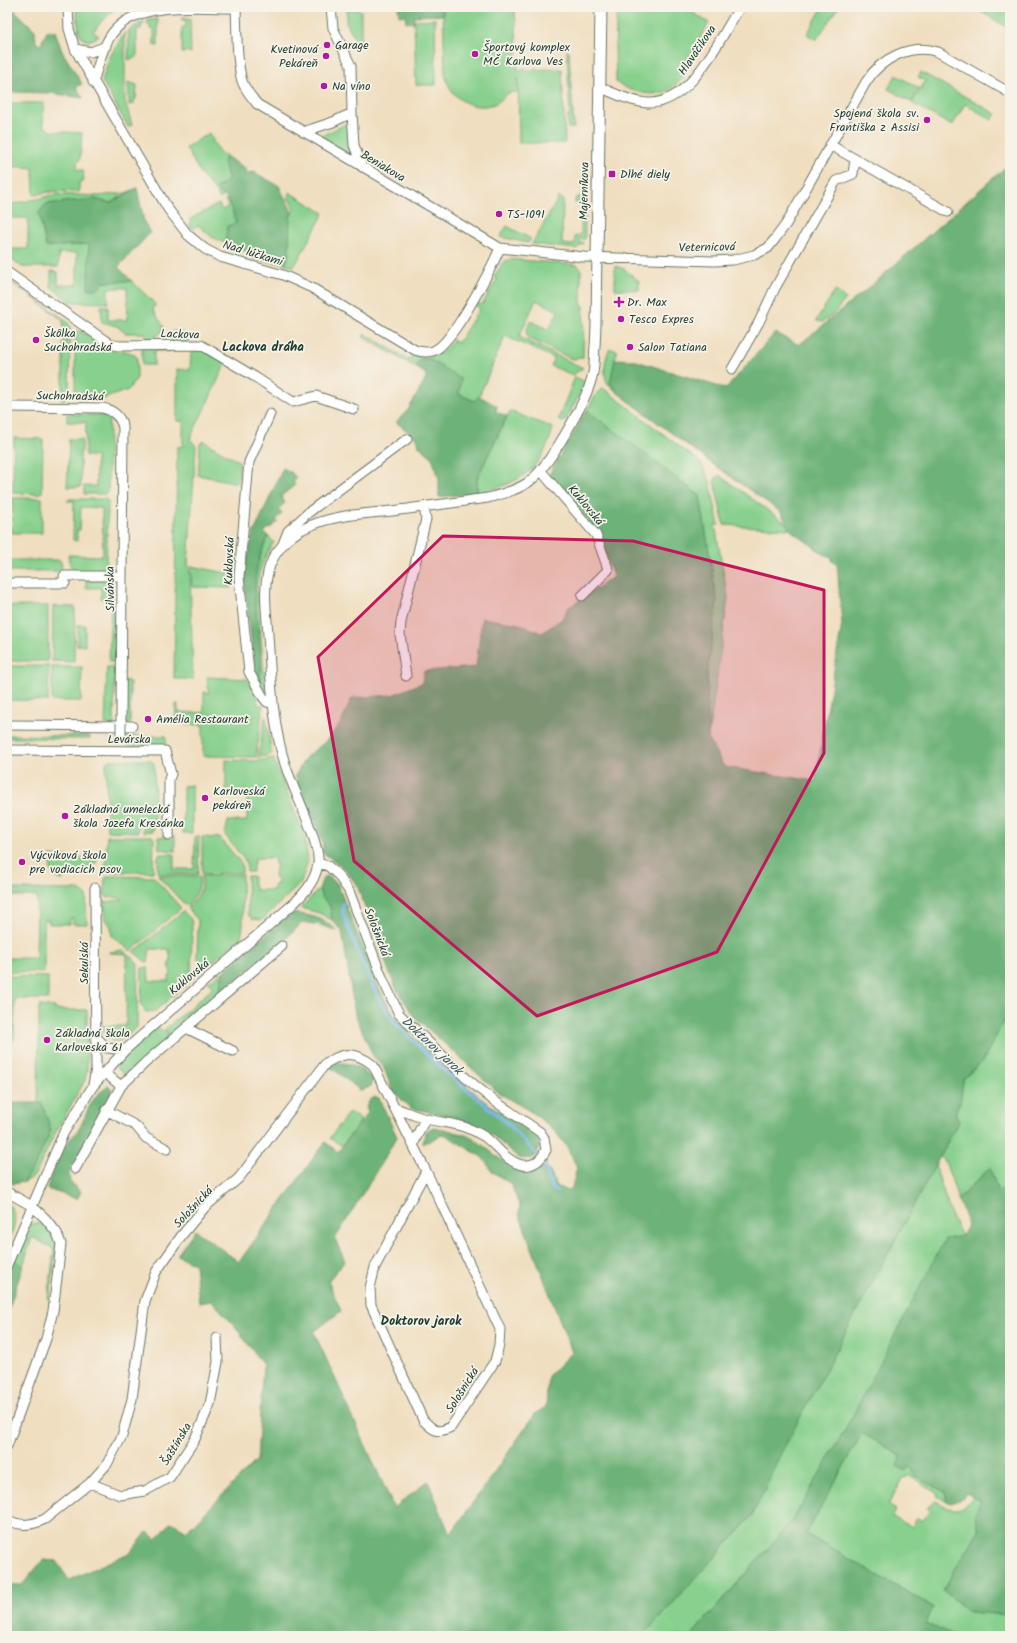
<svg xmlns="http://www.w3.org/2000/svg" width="1017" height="1643" font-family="Kalam,sans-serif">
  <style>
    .green { fill: #87d08d; stroke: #538660 }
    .forest { fill: #6db278; stroke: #467856 }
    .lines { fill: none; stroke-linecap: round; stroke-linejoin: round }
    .stream { stroke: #7cb8ee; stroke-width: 3 }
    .minor-casing { stroke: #687565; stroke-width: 11 }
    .tertiary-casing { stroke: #687565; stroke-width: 13 }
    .minor { stroke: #fff; stroke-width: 9 }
    .tertiary { stroke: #fff; stroke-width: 11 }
    .minor-bridge-casing { stroke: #687565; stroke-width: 11; stroke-linecap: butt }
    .minor-bridge { stroke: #fff; stroke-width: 9 }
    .marked { fill: #c2185b; fill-opacity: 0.2; stroke: #c2185b; stroke-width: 3; stroke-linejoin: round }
    .poi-dot { fill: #b5179e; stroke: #f7f3e8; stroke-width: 1.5 }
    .labels { text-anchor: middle; stroke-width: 3.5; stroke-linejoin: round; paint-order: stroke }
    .poi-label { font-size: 12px; fill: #1f3d34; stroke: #f7f3e8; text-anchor: start }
    .street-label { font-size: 12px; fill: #1f3d34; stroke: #f7f3e8 }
    .neighbourhood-label { font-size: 13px; font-weight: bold; fill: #1f3d34; stroke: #f7f3e8 }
    .water-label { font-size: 13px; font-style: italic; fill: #365c62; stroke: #f7f3e8 }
  </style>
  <rect width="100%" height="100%" fill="#f7f3e8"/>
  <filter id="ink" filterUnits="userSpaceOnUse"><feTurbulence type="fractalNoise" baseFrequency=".025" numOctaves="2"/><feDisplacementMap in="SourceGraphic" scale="8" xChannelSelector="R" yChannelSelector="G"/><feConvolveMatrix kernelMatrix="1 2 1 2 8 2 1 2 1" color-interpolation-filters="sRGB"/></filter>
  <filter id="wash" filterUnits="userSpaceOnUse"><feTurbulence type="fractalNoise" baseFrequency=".012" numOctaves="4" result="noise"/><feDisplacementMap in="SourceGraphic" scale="16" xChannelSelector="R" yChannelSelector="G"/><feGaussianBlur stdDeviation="0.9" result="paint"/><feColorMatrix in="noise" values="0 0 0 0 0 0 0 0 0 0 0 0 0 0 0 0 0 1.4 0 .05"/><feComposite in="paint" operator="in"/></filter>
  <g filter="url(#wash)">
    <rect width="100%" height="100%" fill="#f0dec0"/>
    <path class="green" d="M76,7H117L101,22L93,32L99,36C95,39 88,42 83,39L79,33Z
      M443,7H515L518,70L562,69L565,143H519L518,78V92C502,92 506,99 494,104C471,112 449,97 445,74Z
      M617,7H684L709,23L682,69L684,71L685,76C679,81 674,87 667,91C651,98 629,91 616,82L615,49Z
      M823,7H839L816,40L807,34Z
      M973,7L1010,8V29Z
      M347,9L361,10V42H357L346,22Z
      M182,18L190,19L191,53L185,51L184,53H182V27H186V21L182,20Z
      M157,19L158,20V46L154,45V29H150V25H147L148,20Z
      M435,19L436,85H416L414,20Z
      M144,21L141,29H137V57L128,60L129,30Z
      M125,32V101L132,125L128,127L102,81L109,58Z
      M567,51H569L574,128H568V115H570Z
      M921,72L996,114L992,120L965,104L952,126L912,103L925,81L918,77Z
      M896,75L919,88L911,102L888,89Z
      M128,82L137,85L136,99L134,100V104L129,105Z
      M7,103H44L43,125L50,131L82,133L80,159L77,163V170H83L84,181L79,182V192L55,191L34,195L33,168L7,166Z
      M348,123L347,138L350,154L319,137Z
      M209,133L219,152L227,157L223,161L229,180L225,196L220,199L213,188L202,176L186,148Z
      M137,188L110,203L95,199L46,204L39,213L46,247L89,244L104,282L132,281L155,304L153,310L164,327L161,333L147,342L145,333H125L117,326L102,322L101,306H108V320H128L127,288H108V303L71,302L51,287V271L58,272V285H77V253H59L58,267H22L7,256V236L8,249H28V218H9L7,231V205L42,198L54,194L98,196L125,193Z
      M289,192L324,213L294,267L286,264C291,247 284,224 294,210L288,197Z
      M580,196L585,198V239H579V243H584L576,249L532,244L559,197L563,200L562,244L574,245L575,236L581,235L582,203H575V199Z
      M227,198L237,223L226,238L230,245L213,238L198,225L194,229L190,227V219L219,204L222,210L228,207L225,200Z
      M507,226L531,239L528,243L500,237Z
      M511,259L577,265L581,269V304L584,306L583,358L572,359L528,338L526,331L531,321L549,330L558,311L536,300L519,337L583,368L573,375L551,366L554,358L505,336L479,396L474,401L459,394L420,359L415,367L363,337L365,334L409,360L413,355C431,359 442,355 453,340L458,343L480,308L474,305L476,302L482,305L497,279L494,277L503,262Z
      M615,266L624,269L639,281V290L615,289Z
      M10,281L68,322L70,328V340H63V320Z
      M835,290L846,299L832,316L822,322L816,321Z
      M76,331C86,330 95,343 104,347C115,353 127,347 137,357V378L128,390L100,400L78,399L75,397V333Z
      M174,331H180L190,342H156Z
      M63,342H70L69,395L67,398L61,400L63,398Z
      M142,347L170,349V351H154V365H142Z
      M191,349H201L226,363L190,439L196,446L188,564L190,574L193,679H174L177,447L183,446V421H177V369L190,370Z
      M610,349L617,350L610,383L618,393C615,390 611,387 608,384C602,376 605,356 610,349Z
      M575,377L586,382L566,420L562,422L558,420Z
      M603,388L701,463L710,482L719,525H715L728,598L708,738L707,674L717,601L700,496L587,410L597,393Z
      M510,411L553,428C542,472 518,484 477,493V478Z
      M67,414L103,415L109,419L108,492L106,494H84V486H96V456H85L86,422H67Z
      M14,438L43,439L42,492L40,494L13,493Z
      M69,439H82V451L80,452L81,487H67Z
      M203,441L240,462L238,483L198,475L200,444Z
      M719,475L787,524L789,529L724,525L714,481Z
      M13,498H42V533H12Z
      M70,499H105L108,501L106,572L78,573L71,567L68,555L103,556L102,508L81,507L80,530H77V541L73,540L74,501H67Z
      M268,536L274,542C265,556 258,571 257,588L266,694L260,683L261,667L254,589L257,565Z
      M7,560H60L62,566L60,571H7Z
      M191,566L232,574L231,588L192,587Z
      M86,578L107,579V599H101V588H86Z
      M111,603H115V662H109Z
      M7,606H48V661H7Z
      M53,606L75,607L74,662L52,661Z
      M78,625H85V646L77,645Z
      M7,666H49L48,701L7,700Z
      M52,667H82L81,701H52Z
      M107,667L115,668L114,725L105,724Z
      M207,677L247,679L258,696L257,705H263L256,757L203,756V725L184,724V721H175L176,704H178V712L204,713V692L209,693Z
      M124,680L130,682V724H124Z
      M265,717H266L272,754L258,758Z
      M7,735L90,736V739L7,738Z
      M124,736H166V744L163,746H130L126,744Z
      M273,758L305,837L308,861L301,883L262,920L252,919L248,914L247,876H253V885H255V890H274V885H277V878H274L277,864H275L274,858H255V863H253V872H247L246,862L225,835L228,821H247V790H226V760L258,761Z
      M108,760H149L154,763L155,806L153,831L143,832V825L138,826V832L107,831L106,763Z
      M192,785V833H183V786Z
      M107,836H152L154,839L153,872H107L105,870Z
      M175,836V851L159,849L158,837Z
      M195,836H199L198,874H158V857L160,854H174V869H194Z
      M202,837L220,838L242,864V873L202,874Z
      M50,856L97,859L96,864H92L91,870L81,874H63V880C50,878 50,867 50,856Z
      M242,875L243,926L241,937L209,965L201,964L197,958L198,920L187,908C198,899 203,890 202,876Z
      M107,876L154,877L181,908L131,951L112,936L111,926L105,920V902L122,900V898L107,897L104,895L105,879Z
      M158,876H200C200,889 196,898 186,906Z
      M7,889L79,890L86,895L87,924H73V918H70V924H49V920H44V972H7V958H36L37,896H7Z
      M319,889L322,897L330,906L332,920L319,913L301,908Z
      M183,911L191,919L192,924L191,978L186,985L155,1011L146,1012L141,1005L142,968L148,967L149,981H169V976L171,975L169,963H171L169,949H150L148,962H146L134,952Z
      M123,950L138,963V964L137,1027L121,1041L113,1042L104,1035L103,1026H126L127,954L110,953V952Z
      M223,972L219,993L171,1035L164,1030L213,988L208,982Z
      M7,976L48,977V999H15L14,1041L7,1042Z
      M39,1006L55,1007V1010H87V1070L85,1080L53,1137L37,1171L33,1177L25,1182L27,1176L36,1164L51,1130L42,1104L38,1103Z
      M1010,1010V1184L1007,1183L1005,1189L997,1191L990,1168L958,1199L946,1164L940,1156L959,1121C951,1111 960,1107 961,1097C962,1091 962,1084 964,1078L982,1062Z
      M157,1026L170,1037L128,1074L124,1075L116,1067L117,1064Z
      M349,1112L361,1120L342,1146L330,1138Z
      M935,1165L951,1215L962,1236L851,1419L793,1520L691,1636H643L752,1516L780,1455Z
      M7,1203C21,1216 13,1230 7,1245Z
      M36,1223C50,1224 55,1237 56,1249L50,1300L48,1299L54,1249L32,1237L23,1266L14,1259L29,1225Z
      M862,1433L902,1456L898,1466L912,1467L915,1476L945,1492L947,1501L937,1496L938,1494L908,1475L906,1478L904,1477L888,1505L896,1510L893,1517L912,1527L917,1518L923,1521L930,1510L927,1508L936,1501C954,1511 961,1514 974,1495L983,1500L975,1514L979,1530L943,1590L969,1612L1010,1615V1626L1007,1636H956L926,1624L933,1607L806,1534Z"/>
    <path class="forest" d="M7,7H11L35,30L36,43L40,45L48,30L55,31L62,51L82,84L76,87L83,98L50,93L7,92Z
      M398,7H443V15L414,16V23L406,22L405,15L399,16Z
      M227,157L245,168V171L248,173L254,172L279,186L292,212L290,216L289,254L286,264L251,259L252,254L230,245L226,238L227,226L236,223L230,203L225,196L220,194L216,188L229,180L223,161Z
      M1008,165L1010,167V1010L982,1062L964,1078C962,1084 962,1091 961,1097C960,1107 951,1111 959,1121L780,1455L752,1516L643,1636H7V1585H22L43,1560L56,1561L69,1580L131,1552L147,1532L157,1539L171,1522L187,1531L257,1460L263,1365L235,1326L212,1301L199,1303L195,1264L177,1255L195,1230L239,1262L325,1142L338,1152L368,1113L366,1107L370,1100L375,1097L379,1098L397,1137L335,1239L345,1261L328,1281L341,1311L314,1332L394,1508L428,1481L450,1535L536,1413L546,1407L548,1376L572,1352L519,1214L520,1207L511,1184L493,1172L482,1157L444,1134L423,1144L425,1132L433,1127L444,1129L472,1137L513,1169L523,1173L542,1168H548L557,1186L567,1191L572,1188L577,1167L567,1147L555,1131L533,1113L499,1093L414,1016L397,990L388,969L358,888C348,869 339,864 322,852L323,843L295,776L306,757L324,743L341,723L352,698L392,695L422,683L424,671L476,667L482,618L519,624L542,633L562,619L568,608L613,577L599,534L549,475L587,410L700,496L717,601L707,674L708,738L724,767L815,781L842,624L837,564L832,561V557L825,555L789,529L781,512L710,462L618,393L610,383L615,359L633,360L726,389L775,333L799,345L872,285Z
      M137,188L144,222L150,233L118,267L132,281L104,282L98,289H88L89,244L46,247L39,213L46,204L95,199L110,203Z
      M428,358L461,379L459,394L474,401L479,396L497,406L496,412L507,416L477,478V493L439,497V479L432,457L419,446L418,440L396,422L408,410L426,379V374L415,367L420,359Z
      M283,468L291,472L296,478L293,482L295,485L281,496L285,503L279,509L282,514L276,519L278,522L264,532L268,536C240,593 266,628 260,683L255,670L245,589V569L252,537Z
      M327,876L337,883L378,986L395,1018L439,1062L484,1101L535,1135L540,1145L539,1150L533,1158L520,1159L492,1135L477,1126L454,1117L410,1108L393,1091L383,1066L373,1056L355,1014L342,931L332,920L330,906L322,897L319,889L323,878Z
      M291,913C308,915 325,917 337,931L320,925L303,922L284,941L219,993L223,972Z
      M331,1062C356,1064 354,1064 373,1079L371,1086L361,1091L329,1066Z
      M108,1086L112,1090L107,1104L69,1172L70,1182L81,1192L77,1199L47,1189C51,1174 58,1157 67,1144C70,1138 76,1134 79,1129C89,1111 89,1098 108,1086Z
      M7,1103H42L51,1130L36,1164L27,1176L25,1182L12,1184L7,1162Z
      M990,1168L998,1191L1005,1189L1007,1183L1010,1184V1615L969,1612L943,1590L979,1530L975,1514L981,1501L966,1493L962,1499L951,1503L947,1501L945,1492L914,1476L912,1467L911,1466L905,1471L897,1466L901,1456L862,1433L806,1534L933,1607L926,1624L956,1636H691L793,1520L851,1419L945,1239L962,1236L968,1226L958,1199Z
      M14,1259L23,1266L7,1314V1277Z"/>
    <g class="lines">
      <path class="stream" d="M343,903V914L360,957L379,999L393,1021L437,1064L508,1124L537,1155
        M545,1164L551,1187L557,1192"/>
    </g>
  </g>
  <g filter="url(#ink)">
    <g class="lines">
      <defs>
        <path id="minor" d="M68,7L69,29L75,49L168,209L188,235L205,249L220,257L283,275L312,288L415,350C421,352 426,353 433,351C452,345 491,269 500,248
          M236,7C237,29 236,60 242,81C245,90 252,97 257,104L500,248L584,257L714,261L733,260L754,255L768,248L775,239L786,224L866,82C881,58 911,43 938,52L1010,93
          M331,7L333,28L351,66L352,113L354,145L362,167
          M75,49L91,52L106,46
          M93,82C99,65 103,42 116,29C141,1 201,8 236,8
          M599,87C614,93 631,102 648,103C692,104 719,39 740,7
          M303,132L333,122L352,113
          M855,159L948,212
          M7,272L110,344L119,346L201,345L255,377L293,402L316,396L354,409
          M732,369L759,322L775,288L836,181L853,174L855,159L830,145
          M7,407L102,408C113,410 120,416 123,427L121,723
          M270,414L249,462L239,577L249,672L263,697L267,702L273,703
          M541,471L596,535L607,566L608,570L582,596
          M283,544L288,531L309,512L407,439
          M7,583H65L64,576H122
          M406,676L400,634L401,622L426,519L424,507
          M7,725L132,726
          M7,750L165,751L171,774L169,779V835
          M318,863L328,866L338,875L349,891L383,980L399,1014L466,1078L493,1100L540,1132L544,1138L546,1150C541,1160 533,1167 522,1165C507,1162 496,1145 485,1137C466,1124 448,1124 427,1119C416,1117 405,1111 395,1108
          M186,1028L233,1051
          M96,1037L107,1048L125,1050
          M104,1072L121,1086L146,1062L282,946
          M93,1085L96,1068L95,888
          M106,1110L136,1126L146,1138L167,1149
          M413,1145L420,1129L426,1119
          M75,1169L121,1086
          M7,1192L32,1206L45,1218L57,1233L61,1244L53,1311L46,1339L7,1446
          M7,1265L64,1132L93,1086L125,1050L291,906C304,894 315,882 318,864C321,844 293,789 286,767C272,725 271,679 268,635C267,615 263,593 268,572C272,554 287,537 303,529C329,515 363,514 392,511C424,507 456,502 488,498C502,494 518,490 530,481C550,465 586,402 592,377C595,367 594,356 595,346C597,317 596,287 597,258
          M90,1483L120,1495L145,1491L170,1477L195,1439L210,1404L218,1362L217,1338
          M7,1519C19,1527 33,1525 45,1519L90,1483L107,1464L122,1436L132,1399L145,1301L156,1272L182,1235L205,1207L239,1178L326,1063C345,1052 355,1051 373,1065L426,1171L500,1329L499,1345L495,1361L451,1427C437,1434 434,1431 423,1420L371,1305L370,1288L375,1267L426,1171"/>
        <path id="tertiary" d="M597,258L601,7"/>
      </defs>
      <use href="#minor" class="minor-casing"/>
      <use href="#tertiary" class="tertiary-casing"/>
      <use href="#minor" class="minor"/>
      <use href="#tertiary" class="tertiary"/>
      <defs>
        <path id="minor-bridge" d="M121,738V723"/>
      </defs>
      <use href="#minor-bridge" class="minor-bridge-casing"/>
      <use href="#minor-bridge" class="minor-bridge"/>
    </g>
  </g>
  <path class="marked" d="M443,536L633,541L824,590V753L717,952L537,1016L354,861L318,657Z"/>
  <g class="poi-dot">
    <circle cx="327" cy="45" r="4"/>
    <circle cx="475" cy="54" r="4"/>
    <circle cx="326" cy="56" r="4"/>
    <circle cx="324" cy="86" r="4"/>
    <circle cx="927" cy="120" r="4"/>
    <rect x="608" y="170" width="8" height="8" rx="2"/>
    <circle cx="499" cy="214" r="4"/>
    <path d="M617 296h4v4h4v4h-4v4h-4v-4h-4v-4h4z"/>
    <circle cx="621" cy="319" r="4"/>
    <circle cx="36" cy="340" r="4"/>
    <circle cx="630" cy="347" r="4"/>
    <circle cx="148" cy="719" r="4"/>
    <circle cx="205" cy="798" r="4"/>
    <circle cx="65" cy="816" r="4"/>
    <circle cx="22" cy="862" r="4"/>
    <circle cx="47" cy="1040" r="4"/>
  </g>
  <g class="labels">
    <g class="poi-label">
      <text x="335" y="49">Garage</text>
      <text x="483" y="51">Športový komplex<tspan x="483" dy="14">MČ Karlova Ves</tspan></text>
      <text x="318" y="53" text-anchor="end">Kvetinová<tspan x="318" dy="14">Pekáreň</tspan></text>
      <text x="332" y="90">Na víno</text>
      <text x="919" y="117" text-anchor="end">Spojená škola sv.<tspan x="919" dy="14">Františka z Assisi</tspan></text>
      <text x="620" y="178">Dlhé diely</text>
      <text x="507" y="218">TS-1091</text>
      <text x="627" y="306">Dr. Max</text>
      <text x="629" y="323">Tesco Expres</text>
      <text x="44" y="337">Škôlka<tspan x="44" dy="14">Suchohradská</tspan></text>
      <text x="638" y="351">Salon Tatiana</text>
      <text x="156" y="723">Amélia Restaurant</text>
      <text x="213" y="795">Karloveská<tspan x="213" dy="14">pekáreň</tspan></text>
      <text x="73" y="813">Základná umelecká<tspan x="73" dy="14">škola Jozefa Kresánka</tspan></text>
      <text x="30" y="859">Výcviková škola<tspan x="30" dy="14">pre vodiacich psov</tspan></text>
      <text x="55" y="1037">Základná škola<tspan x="55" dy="14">Karloveská 61</tspan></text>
    </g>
    <g class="street-label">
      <text transform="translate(697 50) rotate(-56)" y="4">Hlaváčikova</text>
      <text transform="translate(383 166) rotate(31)" y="4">Beniakova</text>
      <text transform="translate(584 191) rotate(-89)" y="4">Majerníkova</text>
      <text transform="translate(707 247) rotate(-1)" y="4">Veternicová</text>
      <text transform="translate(253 253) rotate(17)" y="4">Nad lúčkami</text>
      <text transform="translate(180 334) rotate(2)" y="4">Lackova</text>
      <text transform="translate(70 396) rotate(1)" y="4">Suchohradská</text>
      <text transform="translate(586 505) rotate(50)" y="4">Kuklovská</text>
      <text transform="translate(229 561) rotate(-88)" y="4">Kuklovská</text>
      <text transform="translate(110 589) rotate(-91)" y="4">Silvánska</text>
      <text x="129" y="743">Levárska</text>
      <text transform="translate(377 932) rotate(69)" y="4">Sološnická</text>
      <text transform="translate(84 963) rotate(-90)" y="4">Sekulská</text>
      <text transform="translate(189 977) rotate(-40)" y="4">Kuklovská</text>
      <text transform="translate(193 1207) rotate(-47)" y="4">Sološnická</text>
      <text transform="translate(462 1390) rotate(-58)" y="4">Sološnická</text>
      <text transform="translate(176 1444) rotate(-59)" y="4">Šaštínska</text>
    </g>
    <g class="neighbourhood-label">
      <text x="263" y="351">Lackova dráha</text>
      <text x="421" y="1325">Doktorov jarok</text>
    </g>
    <g class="water-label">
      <text transform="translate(433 1045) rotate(43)" y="5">Doktorov jarok</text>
    </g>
  </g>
  <rect width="1017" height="1643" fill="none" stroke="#f7f3e8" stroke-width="24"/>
</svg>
